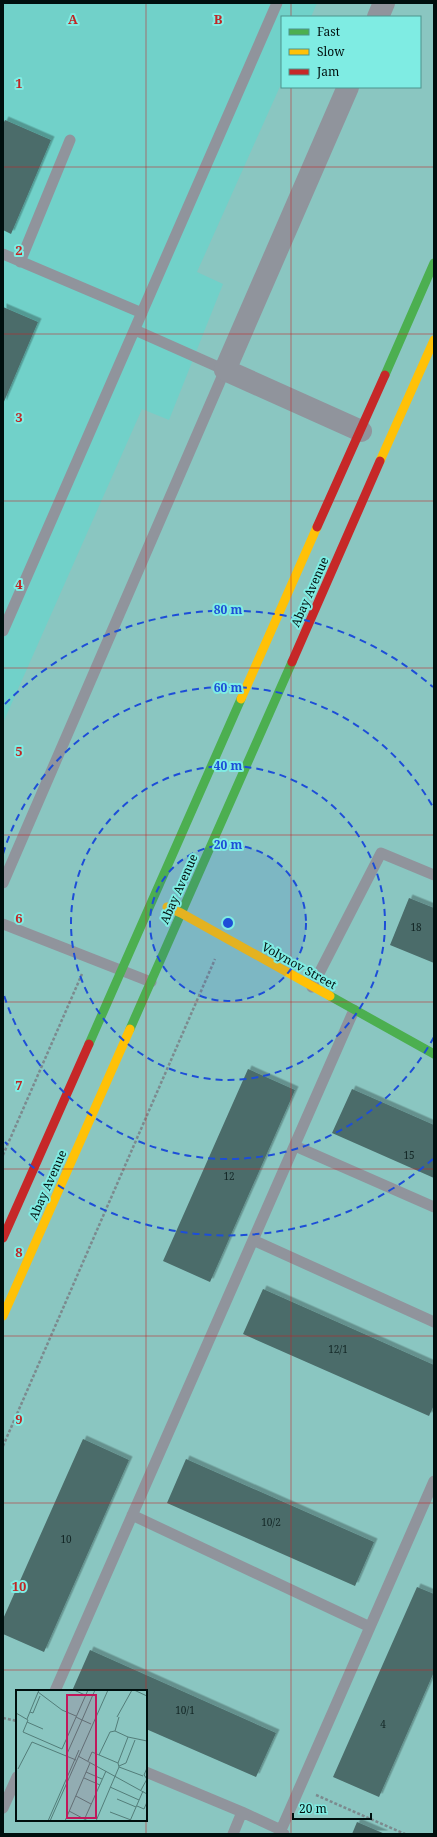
<svg xmlns="http://www.w3.org/2000/svg" width="437" height="1837" font-family="'Noto Serif',serif">
  <style>
    .built { fill: #71d1c9 }
    .building { fill: #4b6c6a; filter: url(#shadow) }
    .lines { fill: none; stroke-linecap: round; stroke-linejoin: round }
    .path { stroke: #7c8a8e; stroke-width: 2.5; stroke-dasharray: 3 2; stroke-linecap: butt }
    .lane { stroke: #90949c; stroke-width: 11 }
    .street { stroke: #90949c; stroke-width: 22 }
    .fast { stroke: #4caf50; stroke-width: 9 }
    .slow { stroke: #ffc107; stroke-width: 9 }
    .jam { stroke: #c62828; stroke-width: 9 }
    .grid { fill: none; stroke: #c12625; stroke-width: 1; stroke-opacity: 0.55 }
    .ring { fill: none; stroke: #1d4ed8; stroke-width: 2; stroke-dasharray: 7 5 }
    .labels { text-anchor: middle; stroke-width: 4; stroke-linejoin: round; paint-order: stroke }
    .number-label { font-size: 10px; fill: #132625 }
    .street-label { font-size: 12px; fill: #000f0e; stroke: #7fece3 }
    .inset-road { fill: none; stroke: #537d79; stroke-width: 1 }
    .view { fill: #c2185b; fill-opacity: 0.15; stroke: #c2185b; stroke-width: 2 }
    .inset-edge { fill: none; stroke: #000f0e; stroke-width: 2 }
    .grid-label { font-size: 13px; text-anchor: middle; font-weight: bold; fill: #c12625; stroke: #7fece3; stroke-width: 4; stroke-linejoin: round; paint-order: stroke }
    .centre { fill: #1d4ed8; stroke: #7fece3; stroke-width: 2 }
    .ring-label { font-size: 12px; text-anchor: middle; font-weight: bold; fill: #1d4ed8; stroke: #7fece3; stroke-width: 4; stroke-linejoin: round; paint-order: stroke }
  </style>
  <defs>
    <filter id="shadow"><feDropShadow dx="3.5" dy="-3.5" stdDeviation="0" flood-color="#0004"/></filter>
  </defs>
  <rect width="100%" height="100%" fill="#8ac6c1"/>
  <path class="built" d="M3,3H317L311,17H282V82L197,272L223,284L169,420L142,409L3,723Z"/>
  <path class="building" d="M5,120L51,140L11,234L3,230V124Z
    M3,307L38,322L3,404Z
    M409,898L434,908V963L390,945Z
    M248,1069L295,1090L210,1282L163,1261Z
    M352,1089L434,1125V1178L332,1133Z
    M263,1289L434,1365V1405L429,1416L243,1334Z
    M83,1439L129,1460L44,1652L3,1634V1619Z
    M186,1459L374,1542L355,1586L167,1503Z
    M417,1587L434,1594V1672L379,1797L333,1777Z
    M90,1650L276,1733L256,1777L146,1729V1691H72Z
    M357,1822L385,1834H352Z"/>
  <g class="lines">
    <path class="path" d="M3,1155L82,974
      M3,1446L215,959
      M3,1718L17,1721
      M316,1795L405,1834"/>
    <path class="lane" d="M3,254L142,313
      M20,262L70,140
      M3,631L277,3
      M3,883L225,370L135,330
      M3,924L151,982
      M312,987L381,853L434,875
      M295,1146L434,1207
      M253,1240L434,1322
      M132,1515L370,1627
      M55,1691L354,1010
      M146,1772L242,1812L281,1830L284,1834
      M3,1808L17,1777
      M281,1830L434,1481
      M233,1834L242,1812"/>
    <path class="street" d="M378,17L384,3
      M348,87L225,370L361,431"/>
    <path class="fast" d="M385,375L434,263
      M330,996L434,1054
      M130,1029L292,662
      M89,1044L241,699"/>
    <path class="slow" d="M380,461L434,340
      M241,699L317,527
      M167,907L181,913L330,996
      M3,1316L130,1029"/>
    <path class="jam" d="M317,527L385,375
      M292,662L380,461
      M3,1238L89,1044"/>
  </g>
  <path class="grid" d="M146,3V1691M291,3V17M291,87V1834M3,167H434M3,334H434M3,501H434M3,668H434M3,835H434M3,1002H434M3,1169H434M3,1336H434M3,1503H434M3,1670H434M146,1820V1834"/>
  <circle cx="228" cy="923" r="78" fill="#1d4ed8" fill-opacity=".12"/>
  <g class="ring">
    <circle cx="228" cy="923" r="78"/>
    <circle cx="228" cy="923" r="157"/>
    <path d="M434 1037A235 235 0 0 1 3 992M3 854A235 235 0 0 1 434 809"/>
    <path d="M433 1159A313 313 0 0 1 5 1142M5 704A313 313 0 0 1 433 687"/>
  </g>
  <g class="labels">
    <g class="number-label">
      <text x="416" y="931">18</text>
      <text x="409" y="1159">15</text>
      <text x="229" y="1180">12</text>
      <text x="338" y="1353">12/1</text>
      <text x="271" y="1526">10/2</text>
      <text x="66" y="1543">10</text>
      <text x="185" y="1714">10/1</text>
      <text x="383" y="1728">4</text>
    </g>
    <g class="street-label">
      <text transform="translate(310 592) rotate(-66)" y="4">Abay Avenue</text>
      <text transform="translate(179 889) rotate(-66)" y="4">Abay Avenue</text>
      <text transform="translate(299 966) rotate(29)" y="4">Volynov Street</text>
      <text transform="translate(48 1185) rotate(-66)" y="4">Abay Avenue</text>
    </g>
  </g>
  <g transform="translate(16 1690)">
    <rect width="131" height="131" fill="#8ac6c1"/>
    <path class="inset-road" d="M58,0L69,5M118,0L131,6M22,2L46,20L60,26M14,22L17,23L24,6M0,23L12,30L7,42L46,59L72,0M101,27L116,0M11,29L23,0M11,32L27,39M75,34L66,30L79,0M112,47L131,51M83,65L94,42L99,41M50,66L66,30L60,27M62,66L131,104M72,71L76,62L102,73L103,77L127,86M102,73L112,47L99,41L103,27M103,76L110,73L119,50M2,79L16,52L60,70M70,82L86,89M68,88L84,95M94,97L123,110M125,100L131,89L128,85L131,78M60,106L75,114M101,109L120,117M121,116L128,119L131,112M53,121L72,131M94,122L115,130M69,128L90,81M32,131L63,60M34,131L92,0M49,131L74,73M80,131L103,77M114,131L127,101"/>
    <path class="view" d="M51,5H80V128H51Z"/>
    <rect width="131" height="131" class="inset-edge"/>
  </g>
  <g class="grid-label">
    <text x="73" y="24">A</text>
    <text x="218" y="24">B</text>
    <text x="19" y="88">1</text>
    <text x="19" y="255">2</text>
    <text x="19" y="422">3</text>
    <text x="19" y="589">4</text>
    <text x="19" y="756">5</text>
    <text x="19" y="923">6</text>
    <text x="19" y="1090">7</text>
    <text x="19" y="1257">8</text>
    <text x="19" y="1424">9</text>
    <text x="19" y="1591">10</text>
  </g>
  <circle cx="228" cy="923" r="6" class="centre"/>
  <g class="ring-label">
    <text x="228" y="614">80 m</text>
    <text x="228" y="692">60 m</text>
    <text x="228" y="770">40 m</text>
    <text x="228" y="849">20 m</text>
  </g>
  <rect width="437" height="1837" fill="none" stroke="#000f0e" stroke-width="8"/>
  <rect x="281" y="16" width="140" height="72" fill="#7fece3" stroke="#4c948e"/>
  <rect x="289" y="29" width="20" height="6" fill="#4caf50" stroke="#4c948e"/>
  <text x="317" y="36" font-size="12" fill="#000f0e">Fast</text>
  <rect x="289" y="49" width="20" height="6" fill="#ffc107" stroke="#4c948e"/>
  <text x="317" y="56" font-size="12" fill="#000f0e">Slow</text>
  <rect x="289" y="69" width="20" height="6" fill="#c62828" stroke="#4c948e"/>
  <text x="317" y="76" font-size="12" fill="#000f0e">Jam</text>
  <path d="M293 1813v6h78v-6" fill="none" stroke="#000f0e" stroke-width="2"/>
  <text x="299" y="1813" font-size="12" fill="#000f0e" stroke="#7fece3" stroke-width="3" paint-order="stroke">20 m</text>
</svg>
